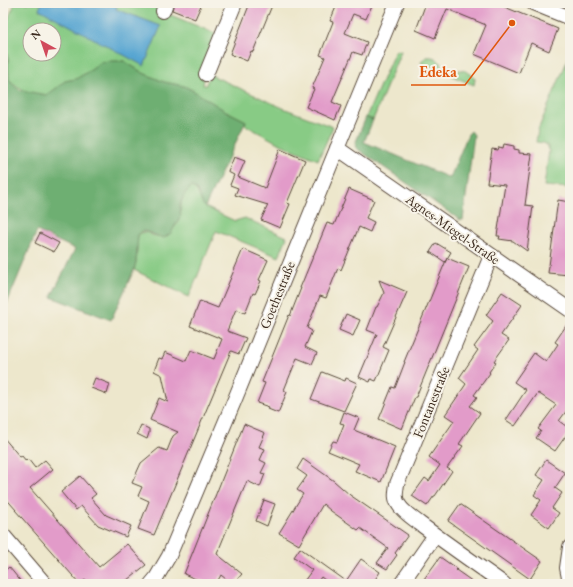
<svg xmlns="http://www.w3.org/2000/svg" width="573" height="587" font-family="'EB Garamond',serif">
  <style>
    .green { fill: #88cb85; stroke: #627a52; fill-rule: evenodd }
    .forest { fill: #6eaf72; stroke: #546c48 }
    .water { fill: #57a5d1; stroke: #496878 }
    .building { fill: #e29bc9 }
    .lines { fill: none; stroke-linecap: round; stroke-linejoin: round }
    .minor-casing { stroke: #564638; stroke-width: 16 }
    .minor { stroke: #fff; stroke-width: 14 }
    .labels { text-anchor: middle; stroke-width: 4; stroke-linejoin: round; paint-order: stroke }
    .street-label { font-size: 14px; fill: #3b2a1e; stroke: #f7f3e8 }
    .leader { fill: none; stroke: #df570d; stroke-width: 1.5 }
    .callout-dot { fill: #df570d; stroke: #f7f3e8; stroke-width: 1.5 }
    .callout-label { font-size: 15px; text-anchor: middle; font-weight: bold; fill: #df570d; stroke: #f7f3e8; stroke-width: 4; stroke-linejoin: round; paint-order: stroke }
  </style>
  <rect width="100%" height="100%" fill="#f7f3e8"/>
  <filter id="ink" filterUnits="userSpaceOnUse"><feTurbulence type="fractalNoise" baseFrequency=".025" numOctaves="2"/><feDisplacementMap in="SourceGraphic" scale="8" xChannelSelector="R" yChannelSelector="G"/><feConvolveMatrix kernelMatrix="1 2 1 2 8 2 1 2 1" color-interpolation-filters="sRGB"/></filter>
  <filter id="wash" filterUnits="userSpaceOnUse"><feTurbulence type="fractalNoise" baseFrequency=".012" numOctaves="4" result="noise"/><feDisplacementMap in="SourceGraphic" scale="16" xChannelSelector="R" yChannelSelector="G"/><feGaussianBlur stdDeviation="0.9" result="paint"/><feColorMatrix in="noise" values="0 0 0 0 0 0 0 0 0 0 0 0 0 0 0 0 0 1.4 0 .05"/><feComposite in="paint" operator="in"/></filter>
  <g filter="url(#wash)">
    <rect width="100%" height="100%" fill="#ede7cc"/>
    <path class="green" d="M15,3H42L39,10L116,8L118,3H160L157,14L166,18L168,14L217,34L199,76L204,78L203,85H206L207,81L211,75L283,108L333,127L318,160L278,143L245,125L246,121L224,110L192,90L184,86L164,82L143,73L124,61L101,62L91,70L76,79L65,81L54,90L47,95C30,92 21,92 9,79L8,59L4,43H3V31ZM30,30H54V54H30Z
      M397,50L401,51L373,120L366,117L395,51Z
      M570,54V188L544,186L549,151L548,146L544,143L536,142L538,130Z
      M427,57C434,56 438,59 442,65L441,71L421,63L422,60Z
      M458,70C466,70 471,73 475,79L474,85L452,76L454,73Z
      M192,187C201,191 199,201 205,207L235,221L245,218L287,237L279,257L216,231L189,297L134,270L136,262L138,235C147,228 149,236 157,236C161,236 166,234 170,233C173,229 178,223 179,219C182,207 179,193 192,187Z"/>
    <path class="forest" d="M3,43H4L8,59L9,79L14,85L20,90L35,93L47,95L54,90L65,81L76,79L91,70L101,62L108,61H124L143,73L164,82L184,86L192,90L224,110L246,121L205,207C199,201 201,191 192,187C184,191 177,207 181,215L171,233L164,238C159,237 147,231 144,231C141,231 141,233 138,235L136,262L134,270L111,320L51,297L75,249L37,231L3,313Z
      M366,117L373,120L364,142L450,178L468,134L471,131L474,135L463,220H460L356,148L355,144Z"/>
    <path class="water" d="M42,3H118L116,9L161,26L144,66L39,9Z"/>
    <g id="blocks">
      <path class="building" d="M174,3H202L195,19L172,10Z
        M250,3H273L253,52L251,51L247,61L230,54Z
        M328,3H373L366,19L353,14L345,33L367,42L362,55L353,52L332,102L341,106L335,120L306,107L314,89L312,88L325,57L320,55L333,22L330,21L336,7Z
        M426,3H495L558,29L549,51L531,43L519,73L474,54L486,25L447,9L435,38L416,30Z
        M504,144L514,146V149L519,150V153L532,154L525,205L533,206L527,251L513,241L499,239L500,236H497L505,185L487,183L492,149L498,150L499,147L503,148Z
        M280,149L305,160L287,203L290,204L280,228L261,220L268,205L235,195L238,188L230,185L234,175L228,172L234,157L245,161L238,177L265,188Z
        M349,189L374,200L366,218L374,222L370,232L359,227L341,270L338,268L326,298L320,296L307,328L312,331L305,347L317,353L312,364L297,358L284,390L287,392L278,413L268,409L269,407L257,403L265,383L262,382L289,315L290,316L301,288H300L327,223L334,225Z
        M558,200L570,202V267L569,275L548,273Z
        M40,233L59,243L54,252L35,243Z
        M436,243L451,252L445,262L430,252Z
        M243,249L268,260L259,280L261,281L255,294L253,293L245,313L236,309L227,331L246,338L239,354L231,351L154,535L138,529L149,501L138,496L142,487L132,483L141,463L159,448L167,451L173,436L178,432L150,420L159,398L168,402L162,375L154,371L159,358L162,359L165,352L186,361L191,350L214,359L222,339L190,326L200,301L218,308Z
        M447,258L469,267L416,397H415L402,429L379,419L392,387L395,388L405,362H404Z
        M379,280L407,292L383,347L389,350L376,381L371,379L370,382L359,377L377,334L367,330L376,307H377L384,293Z
        M502,292L522,305L501,335L509,340L494,361L496,362L489,372L490,373L474,395L477,397L470,406L480,413L459,444L463,446L447,468L452,471L435,496H434L427,506L412,496L425,478L429,481L440,465L429,457L454,421L445,415L466,384L459,378L478,350L474,347L493,321L486,315Z
        M346,314L360,320L353,336L339,330Z
        M570,320V406L559,421L570,429V430L555,451L536,438L541,431L538,429L556,405L538,393L515,426L506,420L526,390L514,382L534,353L546,362L558,344L555,342Z
        M322,372L345,381L346,378L357,383L344,411L311,399Z
        M95,378L110,384L107,394L91,388Z
        M344,412L359,418L354,430L395,447L381,482L355,471L359,464L328,451L333,441L337,442L344,424L340,423Z
        M244,424L265,433L259,447L265,449L260,460L266,463L261,473L265,474L260,487L247,481L217,554L242,574L233,584H232L221,575L216,584H210L201,580L200,581L184,574Z
        M141,425L149,429V433L147,439L137,434Z
        M3,437L20,457L22,456L26,461L28,459L35,468L45,460L53,469L30,488L99,567L127,544L146,565L122,584H89L85,580L80,584L15,510H16L3,495Z
        M303,459L334,481L350,495L408,535L395,553L397,555L387,569L377,563L388,548L360,528L358,530L331,511L323,504L299,545L279,533L303,494L297,490L307,476L297,469Z
        M546,460L565,473L555,488L562,493L552,508L559,513L549,528L531,515L541,500L534,495L544,480L536,475Z
        M80,476L96,494L91,498L106,515L131,526L126,537L98,525L81,506L76,510L61,492Z
        M264,500L275,504L267,526L256,521Z
        M460,504L542,561L530,579L448,521Z
        M300,548L346,581L361,559L380,572L372,584H330L321,577L316,584H302L312,570L294,557Z
        M440,557L457,569L456,570L476,584H431L424,579Z
        M9,567L23,584H3V572Z"/>
    </g>
  </g>
  <g filter="url(#ink)">
    <use href="#blocks" fill-opacity="0" stroke="#564638" stroke-width="1"/>
    <g class="lines">
      <defs>
        <path id="minor" d="M533,3L565,16H570
          M163,11L166,3
          M206,74L235,3
          M337,148L570,310
          M491,256L397,484C396,492 394,498 399,505C403,512 413,518 419,523C447,544 476,564 504,584
          M3,535L45,584
          M570,547L567,568L570,583
          M151,584L156,578L169,556L235,399L334,156L397,3
          M401,584L435,535"/>
      </defs>
      <use href="#minor" class="minor-casing"/>
      <use href="#minor" class="minor"/>
    </g>
  </g>
  <g class="labels">
    <g class="street-label">
      <text transform="translate(453 229) rotate(35)" y="5">Agnes-Miegel-Straße</text>
      <text transform="translate(277 295) rotate(-68)" y="5">Goethestraße</text>
      <text transform="translate(431 402) rotate(-68)" y="5">Fontanestraße</text>
    </g>
  </g>
  <path class="leader" d="M512 23L465 85H411"/>
  <circle class="callout-dot" cx="512" cy="23" r="4"/>
  <g class="callout-label">
    <text x="438" y="77">Edeka</text>
  </g>
  <rect width="573" height="587" fill="none" stroke="#f7f3e8" stroke-width="16"/>
  <g transform="translate(42 42) rotate(320)"><circle r="19" fill="#f7f3e8" stroke="#aca397"/>
  <path d="M0-3L7 15L0 10L-7 15Z" fill="#d1495b"/>
  <text y="-6" font-size="11" font-weight="bold" text-anchor="middle" fill="#3b2a1e">N</text>
  </g>
</svg>
